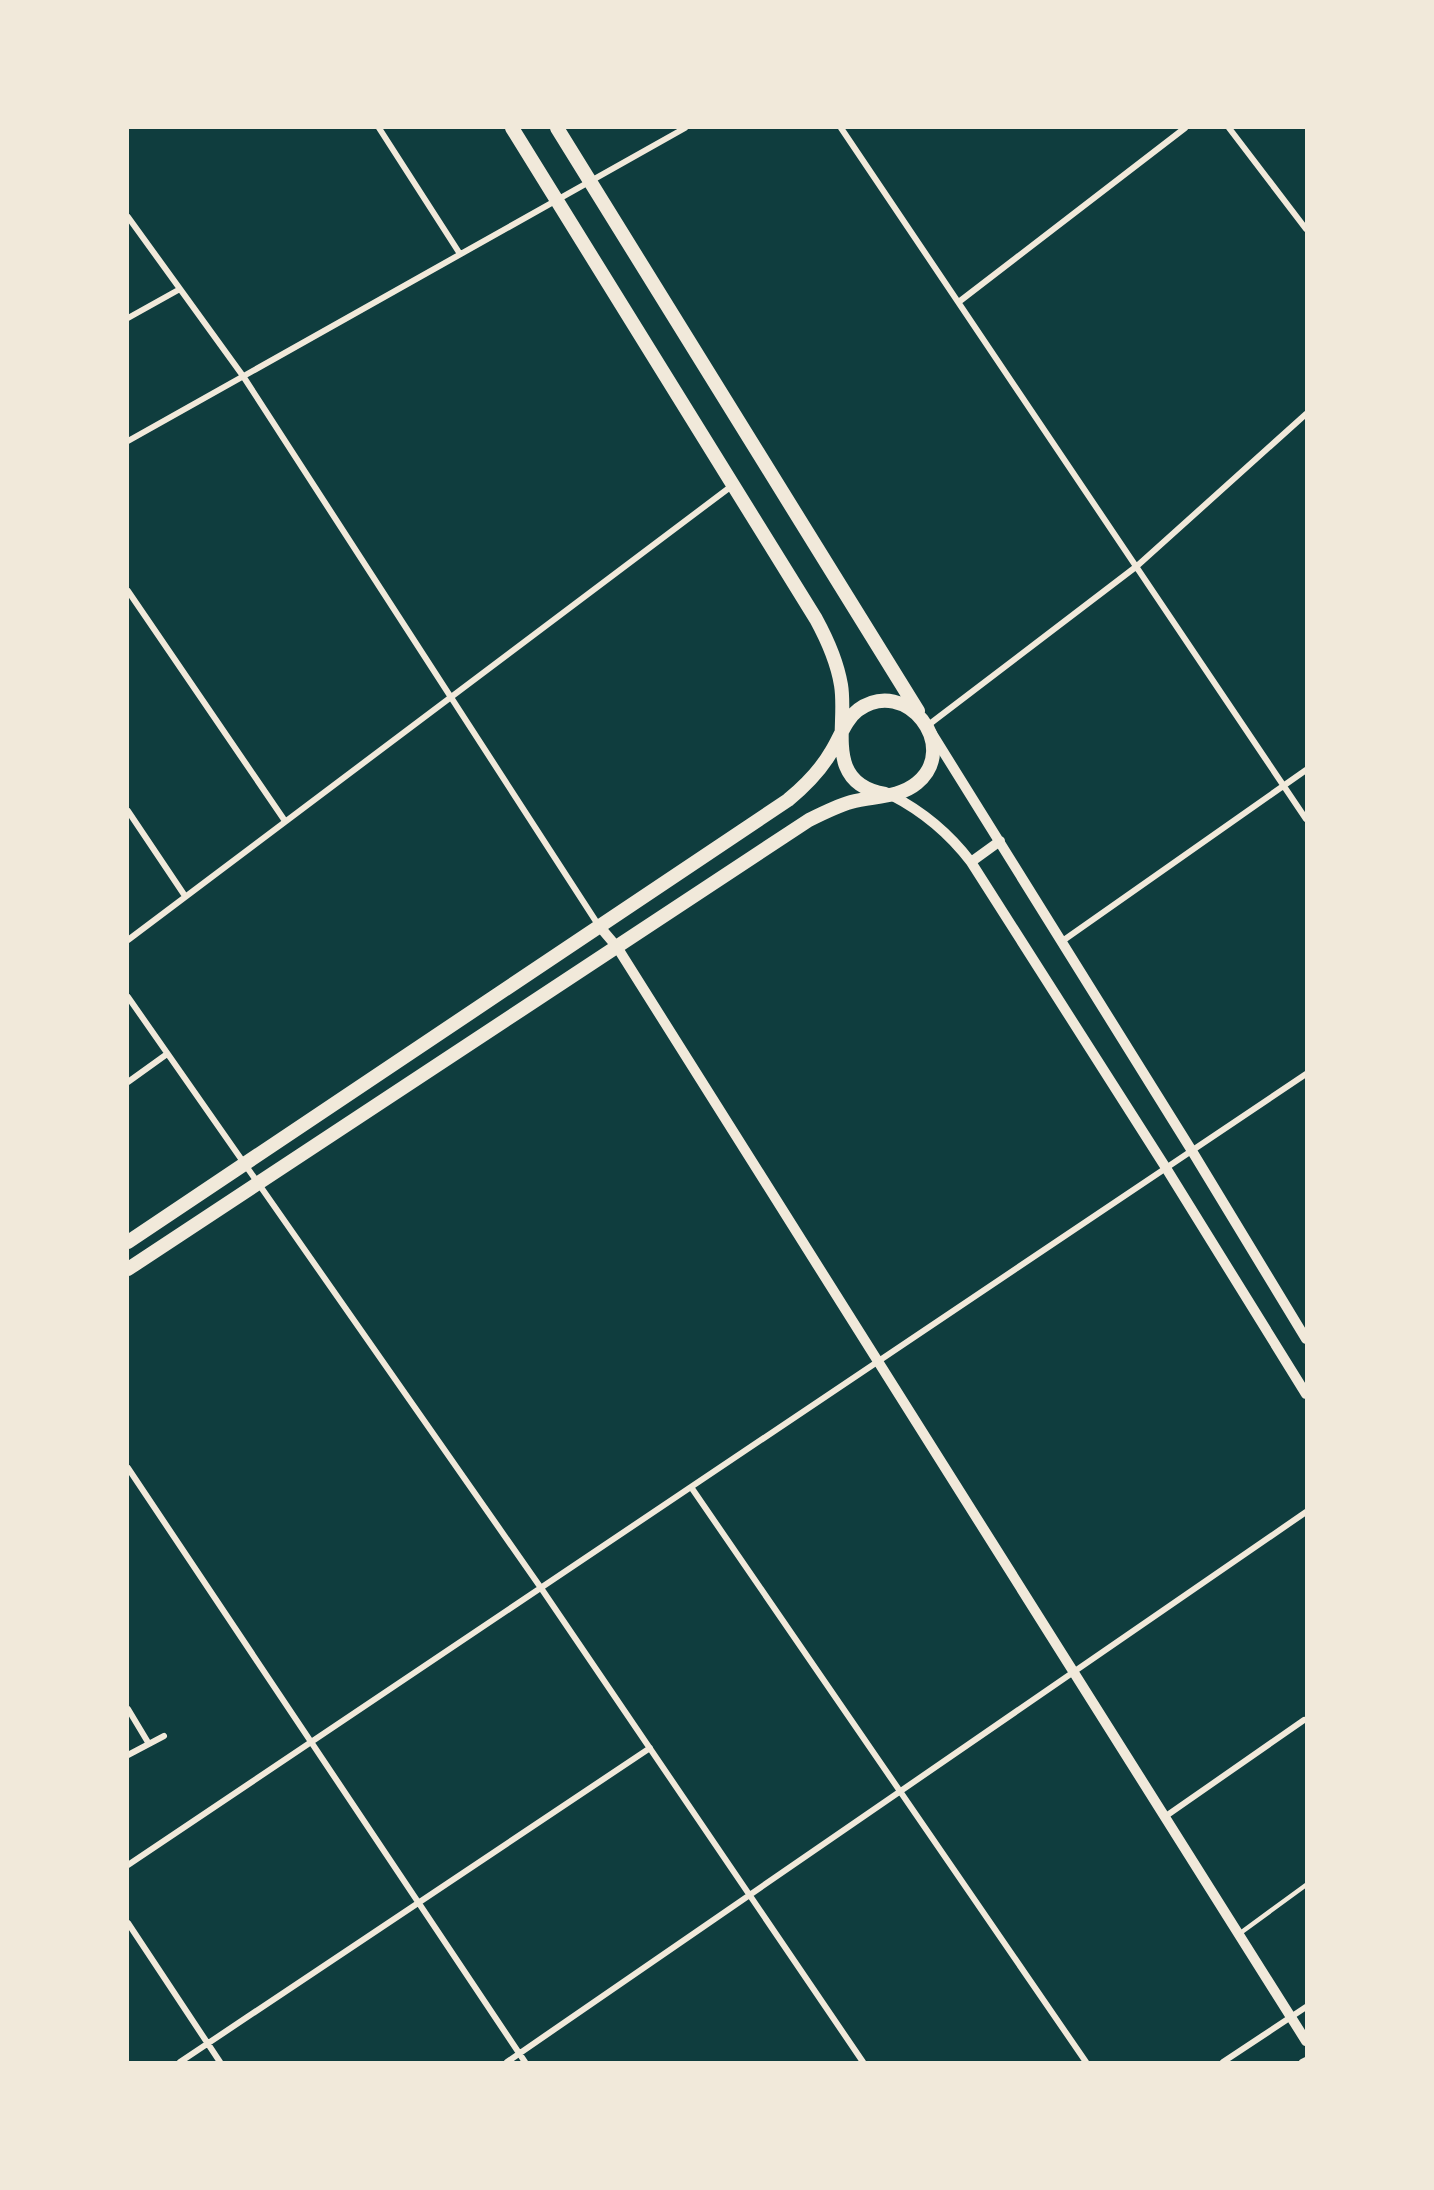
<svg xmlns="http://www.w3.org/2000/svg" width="1434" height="2190" font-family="'Asap Condensed',sans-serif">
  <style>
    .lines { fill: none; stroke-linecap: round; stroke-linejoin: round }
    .service { stroke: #f1e9da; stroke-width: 4.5 }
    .minor { stroke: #f1e9da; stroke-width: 6 }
    .tertiary { stroke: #f1e9da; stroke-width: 10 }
    .primary { stroke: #f1e9da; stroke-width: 14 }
  </style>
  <rect width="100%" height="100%" fill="#0f3d3e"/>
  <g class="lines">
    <path class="service" d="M1239,1934L1306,1885"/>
    <path class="minor" d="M379,128L460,254
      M841,128L1306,819
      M1229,128L1306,229
      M128,217L243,376L599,926
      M960,301L1185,128
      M128,318L180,289
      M128,441L685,128
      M128,591L285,821
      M927,726L1137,566L1306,414
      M128,811L185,896
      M128,940L733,485
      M1061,942L1306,770
      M128,997L541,1588L863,2062
      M128,1082L167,1054
      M128,1468L525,2062
      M691,1487L1086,2062
      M128,1709L149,1744
      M128,1755L164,1736
      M1166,1816L1304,1720
      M128,1865L1306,1074
      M128,1923L220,2062
      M180,2062L650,1748
      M507,2062L1306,1512
      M1223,2062L1306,2007
      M1302,2062L1306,2060"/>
    <path class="tertiary" d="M931,732L1192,1151L1306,1339
      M891,795C924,812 949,833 971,862L1166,1168L1306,1394
      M971,862L1000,841
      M600,927L617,947L1306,2041"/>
    <path class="primary" d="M512,128L816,619C828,641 837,661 841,685C848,726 823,783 885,794
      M557,128L918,711
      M128,1242L788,800C805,786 820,771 831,752C840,738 845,720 858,710C906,675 961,747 917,783C899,798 873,796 851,802C837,806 823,813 809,820L128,1269"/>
  </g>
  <rect width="1434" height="2190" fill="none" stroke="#f1e9da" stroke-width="258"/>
</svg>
